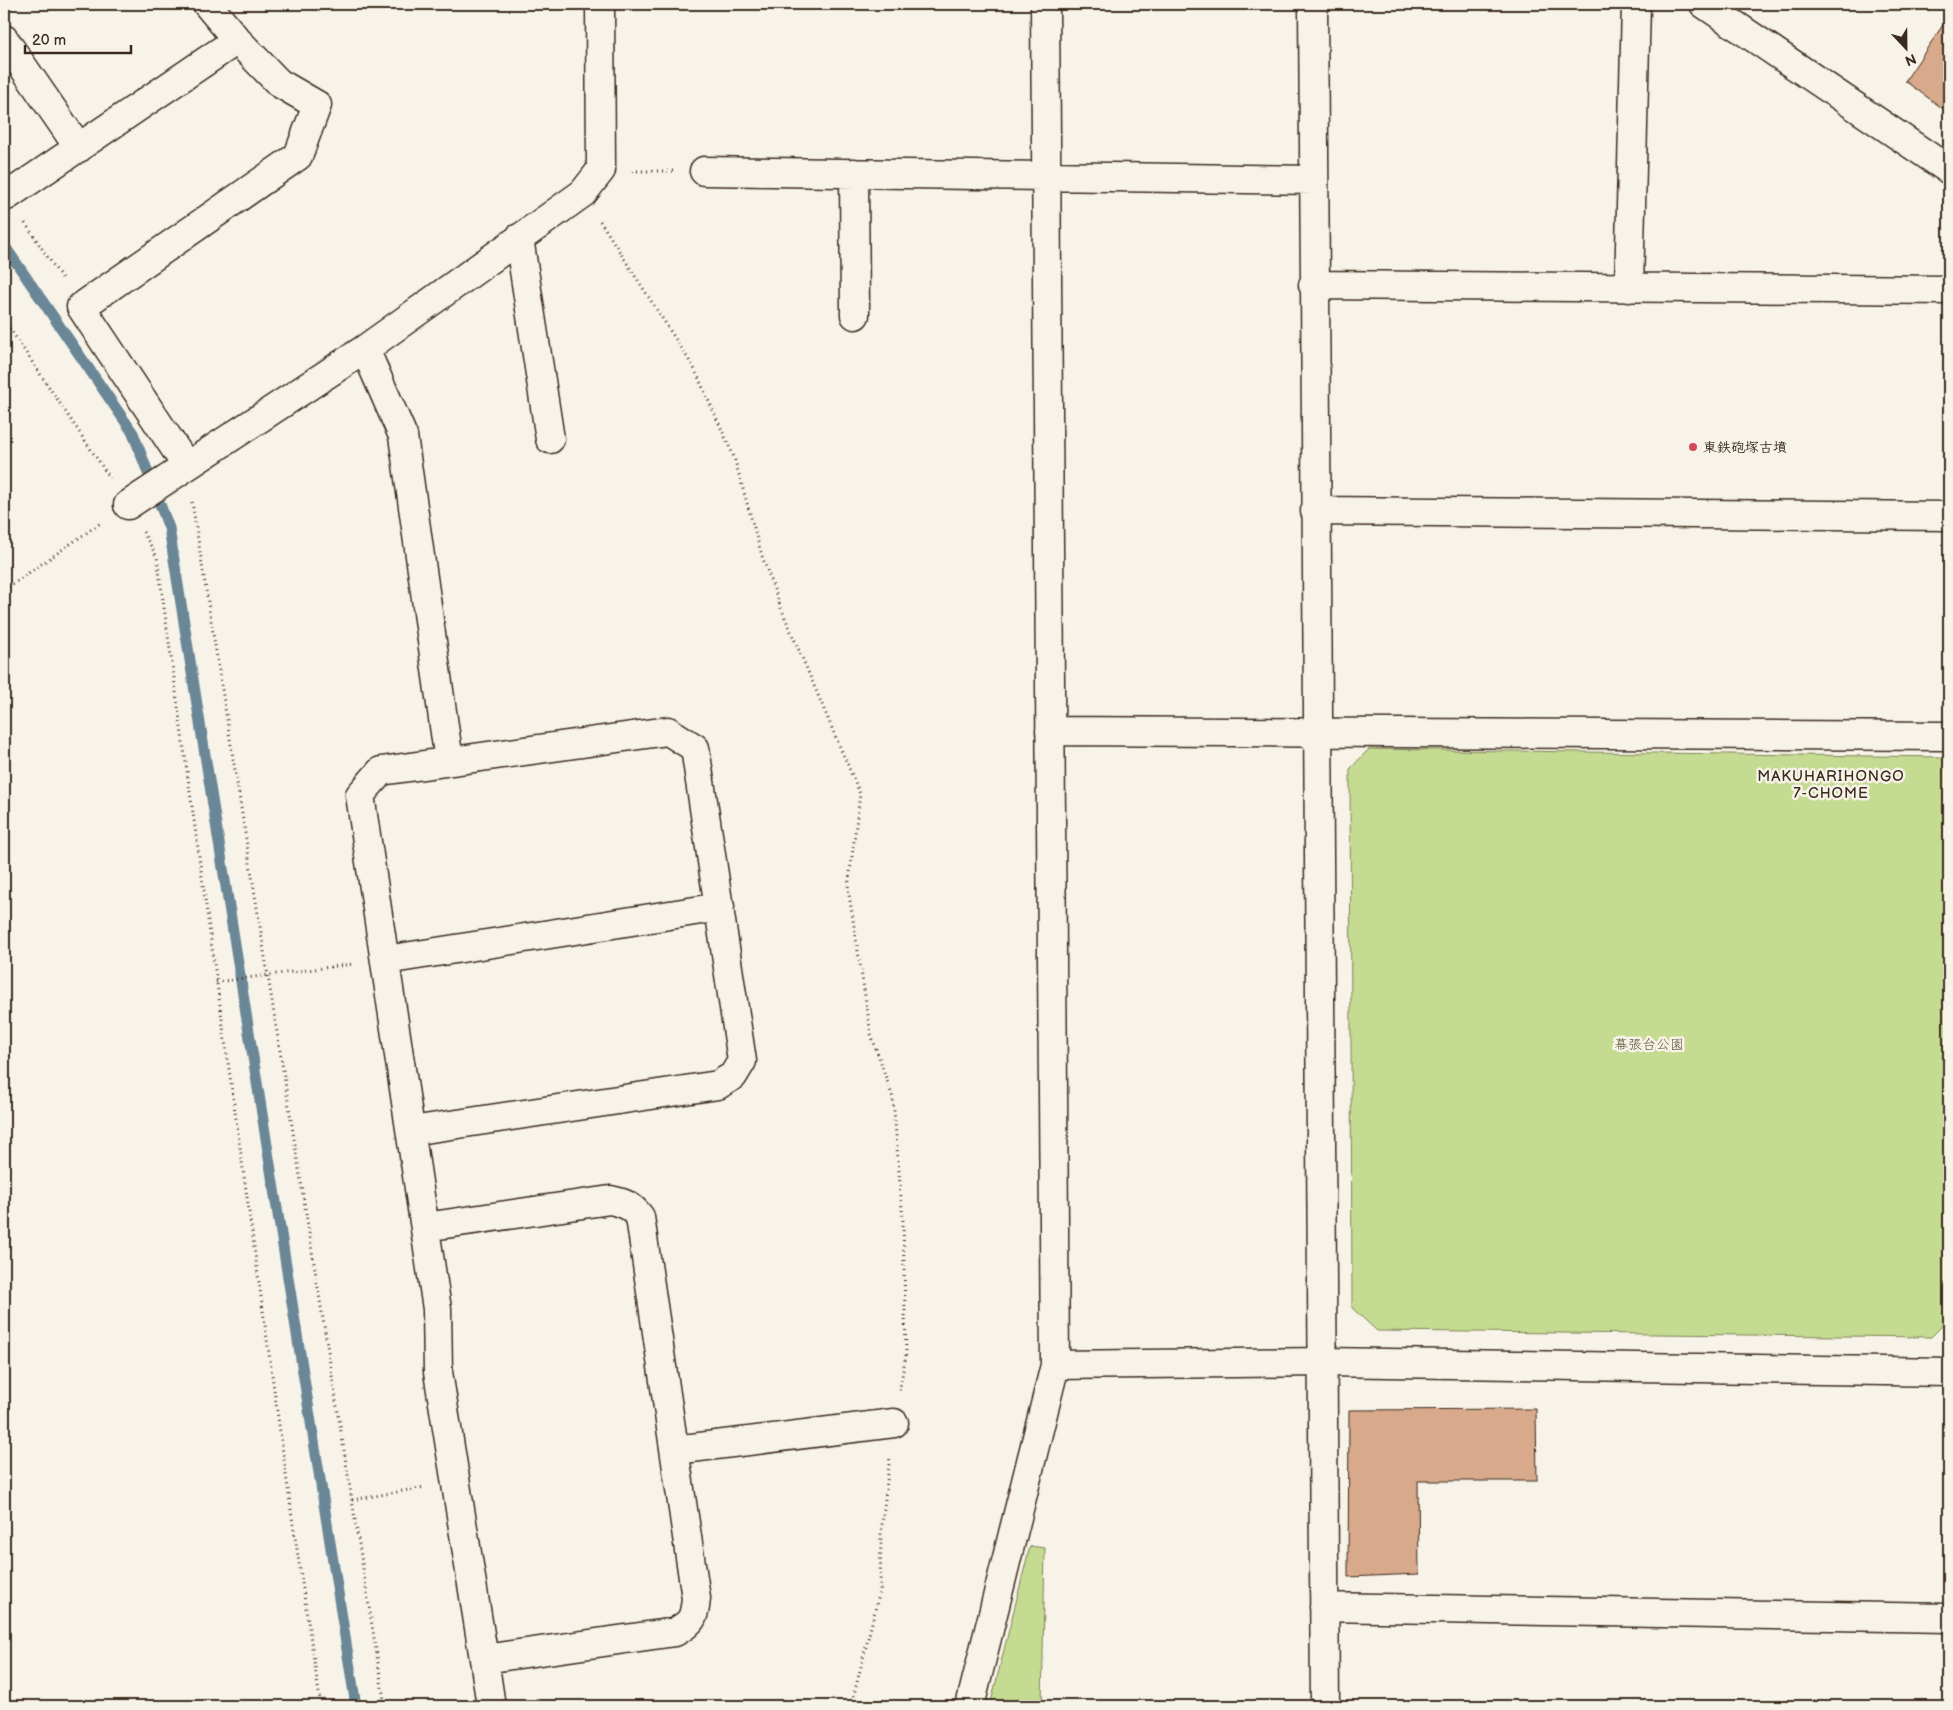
<svg xmlns="http://www.w3.org/2000/svg" width="1953" height="1710" font-family="'Balsamiq Sans','Klee One',sans-serif">
  <style>
    .green { fill: #c4db91; stroke: #808258 }
    .lines { fill: none; stroke-linecap: round; stroke-linejoin: round }
    .stream { stroke: #6b8798; stroke-width: 11 }
    .building { fill: #d8a98a; stroke: #3b2a1e }
    .minor-casing { stroke: #3b2a1e; stroke-width: 31 }
    .path { stroke: #3b2a1e; stroke-width: 3; stroke-dasharray: 1 4; stroke-linecap: butt }
    .minor { stroke: #f7f3e8; stroke-width: 28 }
    .poi-dot { fill: #d1495b; stroke: #f7f3e8; stroke-width: 2 }
    .labels { text-anchor: middle; stroke-width: 5; stroke-linejoin: round; paint-order: stroke }
    .poi-label { font-size: 14px; font-weight: bold; fill: #3b2a1e; stroke: #f7f3e8; text-anchor: start }
    .park-label { font-size: 14px; fill: #5d563b; stroke: #f7f3e8 }
    .neighbourhood-label { font-size: 15px; letter-spacing: 1px; fill: #3b2a1e; stroke: #f7f3e8 }
  </style>
  <rect width="100%" height="100%" fill="#f7f3e8"/>
  <filter id="ink" filterUnits="userSpaceOnUse"><feTurbulence type="fractalNoise" baseFrequency=".02" numOctaves="2"/><feDisplacementMap in="SourceGraphic" scale="10" xChannelSelector="R" yChannelSelector="G"/><feConvolveMatrix kernelMatrix="1 2 1 2 8 2 1 2 1" color-interpolation-filters="sRGB"/></filter>
  <g filter="url(#ink)">
    <path class="green" d="M1369,749L1943,757L1949,763V1319L1931,1337L1377,1331L1352,1308L1350,769Z
      M1030,1546L1045,1548L1042,1706H990Z"/>
    <g class="lines">
      <path class="stream" d="M4,245L133,433L169,528L356,1706"/>
    </g>
    <path class="building" d="M1949,16V113L1905,81Z
      M1536,1409L1537,1481H1418L1419,1574L1348,1577L1349,1410Z"/>
    <g class="lines">
      <defs>
        <path id="minor" d="M1313,4L1325,1706
          M1704,4L1949,170
          M4,39L79,148
          M704,171L1314,180
          M854,173L855,315
          M7,196L237,40L207,4
          M519,238L550,439
          M1313,285L1949,290
          M1629,288L1636,4
          M365,349L403,436L449,761
          M186,465L81,307L298,156L317,105L279,83L237,40
          M128,505L365,349L583,193L601,170L600,4
          M1315,511L1949,516
          M1050,731L1949,736
          M386,960L720,907
          M411,1131L718,1085L733,1076L742,1061L695,748L668,731L381,771L360,795L437,1309L438,1372L484,1659L675,1632C693,1622 694,1618 696,1598L640,1217C631,1205 624,1203 610,1200L425,1227
          M1055,1365L1324,1362L1949,1372
          M675,1450L894,1423
          M1324,1607L1949,1618
          M484,1659L491,1706
          M970,1706L1055,1365L1045,4"/>
      </defs>
      <use href="#minor" class="minor-casing"/>
      <path class="path" d="M632,171H673
        M600,221L694,368L734,457L762,556L781,608L860,794L848,888L871,1034L893,1098L903,1221L906,1354L899,1393
        M25,223L63,280
        M4,320L110,478
        M192,502L385,1706
        M143,532L157,557L292,1517L321,1706
        M4,590L102,522
        M216,982L353,964
        M352,1500L425,1487
        M851,1706L880,1591L881,1533L890,1456"/>
      <use href="#minor" class="minor"/>
    </g>
  </g>
  <circle class="poi-dot" cx="1693" cy="447" r="5"/>
  <g class="labels">
    <g class="poi-label">
      <text x="1703" y="452">東鉄砲塚古墳</text>
    </g>
    <g class="park-label">
      <text x="1649" y="1049">幕張台公園</text>
    </g>
    <g class="neighbourhood-label">
      <text x="1831" y="781">MAKUHARIHONGO<tspan x="1831" dy="17">7-CHOME</tspan></text>
    </g>
  </g>
  <rect width="1953" height="1710" fill="none" stroke="#f7f3e8" stroke-width="20"/>
  <rect x="10" y="10" width="1933" height="1690" fill="none" stroke="#3b2a1e" stroke-width="2" filter="url(#ink)"/>
  <g transform="translate(1906 48) rotate(158)" stroke="#f7f3e8" stroke-width="4" paint-order="stroke">
  <path d="M0-4L9 19L0 12L-9 19Z" fill="#3b2a1e"/>
  <text y="-8" font-size="14" font-weight="bold" text-anchor="middle" fill="#3b2a1e">N</text>
  </g>
  <path d="M25 45v8h106v-8" fill="none" stroke="#3b2a1e" stroke-width="2.5"/>
  <text x="32" y="45" font-size="15" fill="#3b2a1e" stroke="#f7f3e8" stroke-width="4" paint-order="stroke">20 m</text>
</svg>
